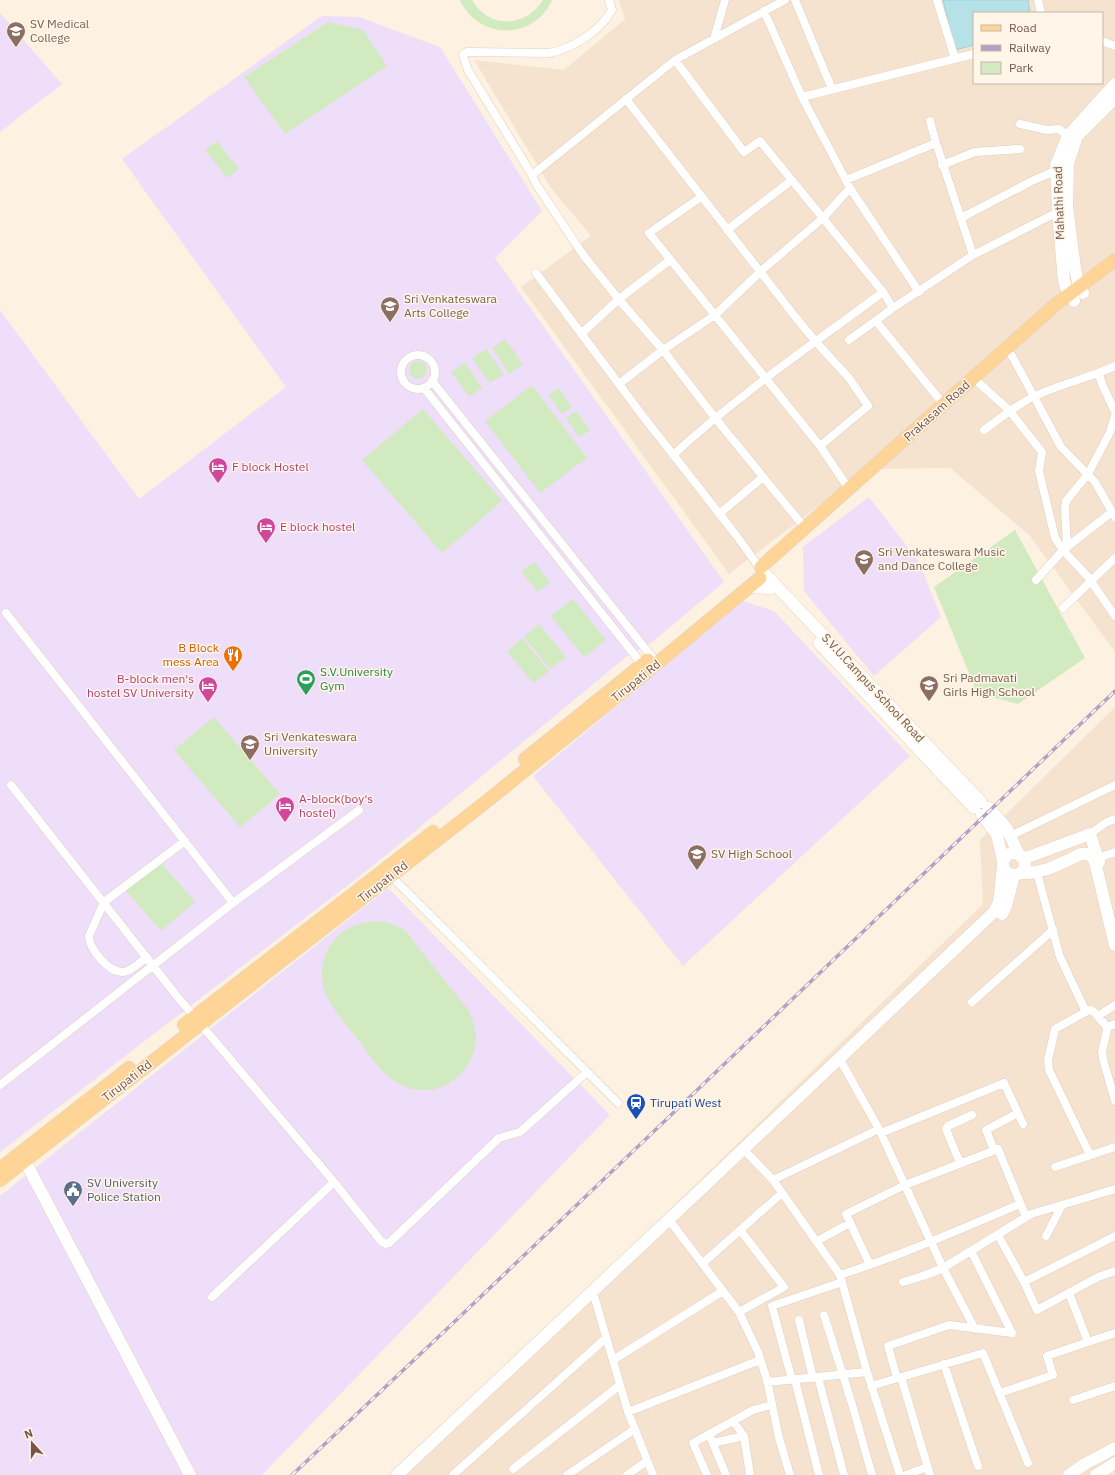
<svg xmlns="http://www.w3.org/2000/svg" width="1115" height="1475" font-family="'IBM Plex Sans',sans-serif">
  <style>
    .residential { fill: #f5e3cf; fill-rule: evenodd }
    .education { fill: #eedef9 }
    .green { fill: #d2eabf }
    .water { fill: #b5e1e7; stroke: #9bd1d9 }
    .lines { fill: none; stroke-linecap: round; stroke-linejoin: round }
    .street-casing { stroke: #e1cdbd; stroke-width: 9 }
    .secondary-casing { stroke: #e8d0bc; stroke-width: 13 }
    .primary-casing { stroke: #dbd3cf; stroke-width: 14 }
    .street { stroke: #fff; stroke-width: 8 }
    .secondary { stroke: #fff; stroke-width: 12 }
    .primary { stroke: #fed597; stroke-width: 13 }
    .rail-casing { stroke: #b3a0c6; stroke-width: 3.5 }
    .rail { stroke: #fff5e8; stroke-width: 2; stroke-dasharray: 6; stroke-linecap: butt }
    .labels { text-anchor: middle; stroke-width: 3; stroke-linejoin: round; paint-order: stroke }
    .education-label { font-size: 12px; fill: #785e54; stroke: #fff5e8; text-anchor: start }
    .street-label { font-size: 12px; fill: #755647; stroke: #fff5e8 }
    .hotel-label { font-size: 12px; fill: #b23c85; stroke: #fff5e8; text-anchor: start }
    .food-label { font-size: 12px; fill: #c56008; stroke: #fff5e8; text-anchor: end }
    .leisure-label { font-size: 12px; fill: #27864d; stroke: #fff5e8; text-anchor: start }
    .transit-label { font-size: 12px; fill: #164399; stroke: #fff5e8; text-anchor: start }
    .service-label { font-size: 12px; fill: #4e5e75; stroke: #fff5e8; text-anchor: start }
  </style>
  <rect width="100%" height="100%" fill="#fdf1e1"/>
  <path class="residential" d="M619,0H1115V652L1030,536L950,468L867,469L729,574L521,287L591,236L551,188L474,60L564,70L625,19ZM974,13H1102V83H974Z
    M1115,707V1475H398L983,904L980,840Z"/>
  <path class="education" d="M0,13L62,84L0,132Z
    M322,16L359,17L440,47L542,211L495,258L724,582L652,642L626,657L374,865L0,1152V310L139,499L286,387L122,159Z
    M869,497L919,562L941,617L874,676L804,591L803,547Z
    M743,601L774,611L910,756L683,966L533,776Z
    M388,888L610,1115L262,1475H0V1196Z"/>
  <path class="green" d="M460,0H472C488,29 526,28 543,0H552C534,41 478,40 460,0Z
    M328,22L363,30L387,66L285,134L244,77Z
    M217,141L239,169L227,178L205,150Z
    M505,339L523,364L509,374L492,348Z
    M486,349L504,374L490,383L472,358Z
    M409 370a9 9 0 1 1 18 0a9 9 0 1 1-18 0Z
    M465,362L482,388L469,397L451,372Z
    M532,385L587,458L540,493L485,421Z
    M559,388L572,407L562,414L548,395Z
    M423,409L502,501L442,553L362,460Z
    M576,411L590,430L579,437L566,418Z
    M1015,530L1085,658L1018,704L977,693L934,587Z
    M534,562L550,582L538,592L521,572Z
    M573,599L606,640L584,657L551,616Z
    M539,624L566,657L550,669L524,637Z
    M522,638L549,671L533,683L507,651Z
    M214,717L280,794L240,827L174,750Z
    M156,857L195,902L161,931L122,886Z
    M379,921C403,926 407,930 420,950L469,1011C472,1019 475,1027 476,1035C477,1068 446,1097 412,1089C400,1086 391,1078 381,1070C371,1057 361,1044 351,1031C344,1022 337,1014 331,1004C319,986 319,961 331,944C343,927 360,922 379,921Z"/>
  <path class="water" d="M943,0H1028L1030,13H974V45L955,50Z"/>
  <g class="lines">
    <defs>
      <path id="street" d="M609,0L612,10C600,31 572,49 549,53L467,52L463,55L468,70L532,175L675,60L785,0
        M795,0L832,89
        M937,0L955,59
        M1038,0L1041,13
        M764,11L802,97L850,188L919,292
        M714,39L725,0
        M1102,41L1115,46
        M675,60L744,152L760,141L883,292L893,308
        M802,97L974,54
        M626,99L793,314L816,342L849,378L868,406L820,446
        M1020,124L1047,130L1059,129L1068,136
        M936,143L973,255
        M942,165L975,152L1020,149
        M532,175L536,184L584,256L621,302L663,350L715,418L805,528
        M846,180L936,143L930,121
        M701,197L649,233L820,446L849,489
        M961,218L1034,180L1055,171
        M727,230L792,180
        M536,273L642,415L736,535L759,567
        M876,321L944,405
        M581,334L619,299L670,260
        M849,340L893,308L973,255L1058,212
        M401 372a17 17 0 1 1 34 0a17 17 0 1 1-34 0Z
        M1012,356L1061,447L1095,482L1115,517
        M1099,374L1102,384L1115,412
        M432,381L656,662
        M619,384L663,350L715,315L761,271L823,218L850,188
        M980,384L1009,410L1042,452L1039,471L1055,538L1063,550L1088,577L1115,616
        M424,388L644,667
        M984,430C1000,418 1015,406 1033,397C1060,384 1089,378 1115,366
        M673,455C738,395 812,345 883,292
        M719,514L763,477
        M1067,547L1065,509L1066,501L1088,474L1110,432L1115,416
        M1036,580L1063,550L1112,512
        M1063,608L1115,558
        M6,613L233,903
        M11,785L176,995L334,1182L212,1297
        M1090,834L1107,822L1115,819
        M1010,836L1115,785
        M1098,858L1115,852
        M1037,873L1060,957L1086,1012
        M391,876L618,1103
        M147,957C140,962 132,971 123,972C109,973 89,949 89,936L104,902L185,841
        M972,1002L1053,930
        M1098,1016L1115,1005
        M1107,1027L1115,1024
        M843,1065L879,1129L943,1268L1031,1214L1115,1189
        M0,1085L233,903L359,810
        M879,1129L773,1180L840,1275C902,1255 961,1229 1020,1204
        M881,1133L1004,1083L1023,1124
        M994,1150L986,1130L1018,1113
        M748,1154L773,1180
        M1090,1155L1049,1070L1048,1060L1055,1029L1089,1010L1093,1011L1107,1027V1030L1102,1052L1103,1059L1115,1101
        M960,1163L946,1129L948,1126L972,1115
        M1055,1167L1115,1147
        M334,1182L381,1241L386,1244L389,1243L499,1138L520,1132L587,1072
        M673,1225L739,1312L758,1352L767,1380L779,1438L790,1475
        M998,1235L1024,1282L1037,1310L1098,1277L1115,1271
        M1046,1236L1062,1205
        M817,1241L850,1223
        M971,1251L1012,1333
        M703,1263L782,1193
        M870,1265L846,1214L905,1185L998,1149L1026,1217
        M903,1282C917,1278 930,1274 943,1268L975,1329
        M1024,1282L1115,1236
        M1069,1293L1088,1342L1115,1333
        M595,1299L628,1412L653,1475
        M739,1312L784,1287L740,1230
        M824,1315L852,1404L872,1475
        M799,1320L813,1378
        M613,1360L723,1291
        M944,1364L978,1466
        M867,1372L900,1475
        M818,1377L844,1475
        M901,1377L930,1475
        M897,1378L888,1346L949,1325L1012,1333
        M792,1380L772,1306L842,1282
        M795,1380L819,1475
        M767,1382L867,1372L840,1275
        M871,1386L983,1353L1028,1463
        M1000,1393L1053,1375L1047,1356L1088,1342
        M1073,1400L1115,1386
        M628,1412L760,1360
        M733,1421L744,1436L750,1475
        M709,1434L726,1475
        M713,1443L744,1436
        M513,1469L620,1385
        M453,1475L606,1338
        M567,1475L635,1429
        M627,1475L647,1461
        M707,1475L693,1443L753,1410L772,1405
        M906,1475L927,1467"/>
      <path id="secondary" d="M1083,293L1078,283L1075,268L1067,207L1068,164L1077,136L1115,98
        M1074,301L1067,290L1064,281L1058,212L1056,165L1068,136L1115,84
        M765,574L981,802
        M749,587L770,588
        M819,643L974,808
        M989,808L1007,829L1019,855
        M982,815L997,835L1003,861
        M1003 864a11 11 0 1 1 22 0a11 11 0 1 1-22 0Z
        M1023,859L1090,834L1099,862
        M1020,873C1044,874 1060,864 1081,854C1089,853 1092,855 1095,862L1115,945
        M1002,914L1006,906L1014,875
        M25,1161L190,1475
        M397,1475L697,1193L994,912L999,902L1003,867
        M1069,1475L1085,1464L1115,1448
        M1096,1475L1115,1463"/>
      <path id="primary" d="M761,567L1055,305L1115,260
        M525,759L648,660
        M184,1025L433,832
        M0,1169L129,1068
        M0,1180L482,805L631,685L760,578"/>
    </defs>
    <use href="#street" class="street-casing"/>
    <use href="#secondary" class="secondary-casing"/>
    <use href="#primary" class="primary-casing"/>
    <use href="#street" class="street"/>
    <use href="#secondary" class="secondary"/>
    <use href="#primary" class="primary"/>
    <defs>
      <path id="rail" d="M292,1475L450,1326L1115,691"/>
    </defs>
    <use href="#rail" class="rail-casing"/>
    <use href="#rail" class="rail"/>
  </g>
  <defs>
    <symbol id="university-pin" viewBox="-11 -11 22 30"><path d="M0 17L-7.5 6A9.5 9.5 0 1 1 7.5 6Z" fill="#8d6e63" stroke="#fff5e8"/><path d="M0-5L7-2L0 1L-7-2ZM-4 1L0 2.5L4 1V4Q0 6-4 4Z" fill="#fff"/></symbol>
    <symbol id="hotel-pin" viewBox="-11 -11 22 30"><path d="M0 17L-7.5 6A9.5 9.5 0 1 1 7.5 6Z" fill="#d1479c" stroke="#fff5e8"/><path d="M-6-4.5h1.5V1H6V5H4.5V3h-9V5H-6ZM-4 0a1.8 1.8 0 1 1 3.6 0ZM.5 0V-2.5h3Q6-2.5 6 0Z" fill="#fff"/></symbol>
    <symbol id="restaurant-pin" viewBox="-11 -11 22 30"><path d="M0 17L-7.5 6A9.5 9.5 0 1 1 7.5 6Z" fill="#e8710a" stroke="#fff5e8"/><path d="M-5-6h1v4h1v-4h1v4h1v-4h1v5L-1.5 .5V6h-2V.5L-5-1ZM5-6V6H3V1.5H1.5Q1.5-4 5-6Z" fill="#fff"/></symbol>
    <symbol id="stadium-pin" viewBox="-11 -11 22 30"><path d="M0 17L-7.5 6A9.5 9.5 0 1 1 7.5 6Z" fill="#2e9e5b" stroke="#fff5e8"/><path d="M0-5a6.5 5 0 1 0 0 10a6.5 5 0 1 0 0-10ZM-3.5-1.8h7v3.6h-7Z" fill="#fff"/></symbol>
    <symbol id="school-pin" viewBox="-11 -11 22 30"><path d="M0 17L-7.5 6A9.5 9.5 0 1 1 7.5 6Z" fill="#8d6e63" stroke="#fff5e8"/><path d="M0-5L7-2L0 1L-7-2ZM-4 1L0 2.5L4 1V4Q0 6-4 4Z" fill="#fff"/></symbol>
    <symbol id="station-pin" viewBox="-11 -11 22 30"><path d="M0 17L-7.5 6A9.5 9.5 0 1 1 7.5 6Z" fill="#1a4fb4" stroke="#fff5e8"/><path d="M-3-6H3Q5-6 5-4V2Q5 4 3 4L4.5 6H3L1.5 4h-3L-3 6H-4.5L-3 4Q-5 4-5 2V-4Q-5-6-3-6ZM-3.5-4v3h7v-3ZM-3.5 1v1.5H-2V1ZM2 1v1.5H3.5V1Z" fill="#fff"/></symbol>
    <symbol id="civic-pin" viewBox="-11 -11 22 30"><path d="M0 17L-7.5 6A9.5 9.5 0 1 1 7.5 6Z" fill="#5c6f8a" stroke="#fff5e8"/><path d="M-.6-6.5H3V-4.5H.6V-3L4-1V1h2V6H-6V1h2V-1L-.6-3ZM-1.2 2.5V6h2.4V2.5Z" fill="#fff"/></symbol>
  </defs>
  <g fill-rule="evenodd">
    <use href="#university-pin" x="5" y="20" width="22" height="30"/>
    <use href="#university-pin" x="379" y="295" width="22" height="30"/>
    <use href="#hotel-pin" x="207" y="456" width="22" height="30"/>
    <use href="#hotel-pin" x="255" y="516" width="22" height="30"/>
    <use href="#university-pin" x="853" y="548" width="22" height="30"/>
    <use href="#restaurant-pin" x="222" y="644" width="22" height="30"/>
    <use href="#stadium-pin" x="295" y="668" width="22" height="30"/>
    <use href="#school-pin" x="918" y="674" width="22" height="30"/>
    <use href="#hotel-pin" x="197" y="675" width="22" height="30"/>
    <use href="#university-pin" x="239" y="733" width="22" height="30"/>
    <use href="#hotel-pin" x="274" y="795" width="22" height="30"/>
    <use href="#school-pin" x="686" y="843" width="22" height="30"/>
    <use href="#station-pin" x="625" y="1092" width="22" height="30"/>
    <use href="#civic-pin" x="62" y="1179" width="22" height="30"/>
  </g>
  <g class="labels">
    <g class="education-label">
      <text x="30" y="28">SV Medical<tspan x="30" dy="14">College</tspan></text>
      <text x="404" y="303">Sri Venkateswara<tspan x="404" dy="14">Arts College</tspan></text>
      <text x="878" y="556">Sri Venkateswara Music<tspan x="878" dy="14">and Dance College</tspan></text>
      <text x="943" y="682">Sri Padmavati<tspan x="943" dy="14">Girls High School</tspan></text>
      <text x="264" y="741">Sri Venkateswara<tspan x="264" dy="14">University</tspan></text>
      <text x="711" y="858">SV High School</text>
    </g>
    <g class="street-label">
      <text transform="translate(1059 203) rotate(-92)" y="4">Mahathi Road</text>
      <text transform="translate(937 411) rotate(-42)" y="4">Prakasam Road</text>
      <text transform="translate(636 681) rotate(-39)" y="4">Tirupati Rd</text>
      <text transform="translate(873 688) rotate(47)" y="4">S.V.U.Campus School Road</text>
      <text transform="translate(383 882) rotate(-38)" y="4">Tirupati Rd</text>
      <text transform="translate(127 1081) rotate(-38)" y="4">Tirupati Rd</text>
    </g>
    <g class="hotel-label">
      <text x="232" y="471">F block Hostel</text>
      <text x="280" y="531">E block hostel</text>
      <text x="194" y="683" text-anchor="end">B-block men's<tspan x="194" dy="14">hostel SV University</tspan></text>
      <text x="299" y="803">A-block(boy's<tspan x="299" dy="14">hostel)</tspan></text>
    </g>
    <g class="food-label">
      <text x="219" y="652">B Block<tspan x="219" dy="14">mess Area</tspan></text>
    </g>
    <g class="leisure-label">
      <text x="320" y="676">S.V.University<tspan x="320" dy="14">Gym</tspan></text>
    </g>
    <g class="transit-label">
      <text x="650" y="1107">Tirupati West</text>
    </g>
    <g class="service-label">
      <text x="87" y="1187">SV University<tspan x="87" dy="14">Police Station</tspan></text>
    </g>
  </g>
  <rect x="973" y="12" width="130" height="72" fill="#fff5e8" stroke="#c8b5a8"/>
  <rect x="981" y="25" width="20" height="6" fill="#fed597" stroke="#c8b5a8"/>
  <text x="1009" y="32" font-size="12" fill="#755647">Road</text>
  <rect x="981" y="45" width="20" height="6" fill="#b3a0c6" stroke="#c8b5a8"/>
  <text x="1009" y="52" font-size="12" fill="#755647">Railway</text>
  <rect x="981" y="62" width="20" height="12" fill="#d2eabf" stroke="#c8b5a8"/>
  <text x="1009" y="72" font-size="12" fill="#755647">Park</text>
  <g transform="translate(32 1443) rotate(339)" stroke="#fff5e8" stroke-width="3" paint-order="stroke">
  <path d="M0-3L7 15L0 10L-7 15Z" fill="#755647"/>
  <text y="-6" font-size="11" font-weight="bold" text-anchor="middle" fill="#755647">N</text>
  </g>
</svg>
